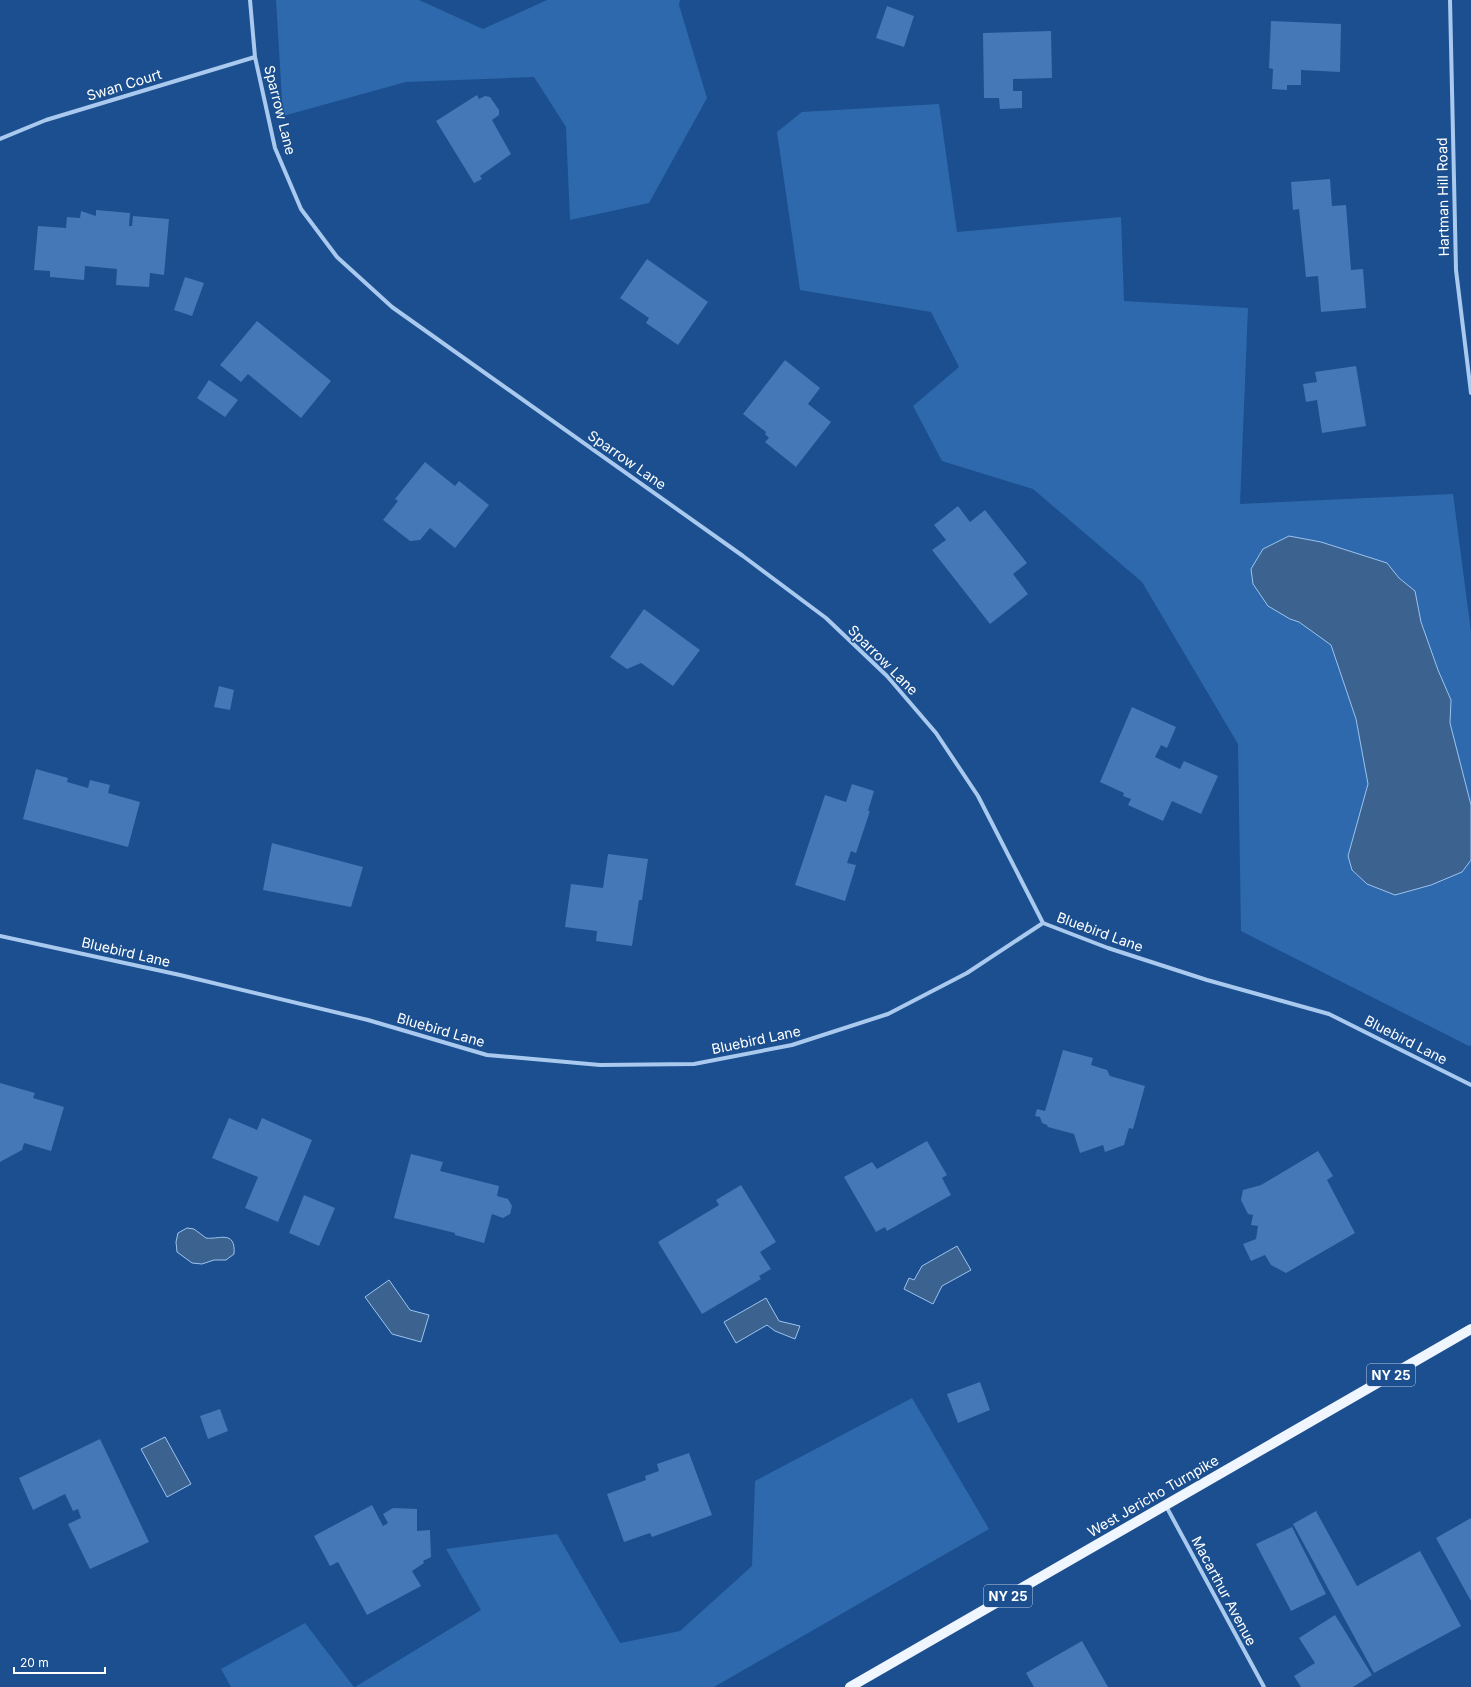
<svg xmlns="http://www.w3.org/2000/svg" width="1471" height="1687" font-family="Inter,sans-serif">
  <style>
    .green { fill: #2e69ad }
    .water { fill: #3c6290; stroke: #9cc4f0 }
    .building { fill: #4478b7 }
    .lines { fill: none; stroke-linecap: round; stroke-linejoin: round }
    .street { stroke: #a9c9ee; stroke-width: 4 }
    .primary { stroke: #f0f6ff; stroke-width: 10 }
    .labels { text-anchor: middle; stroke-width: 3; stroke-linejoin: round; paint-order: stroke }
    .shield { fill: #1b4f8f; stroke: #bbcadd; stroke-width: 1 }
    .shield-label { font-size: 13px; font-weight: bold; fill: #fff }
    .street-label { font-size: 14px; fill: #fff; stroke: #1b4f8f }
  </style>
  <rect width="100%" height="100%" fill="#1b4f8f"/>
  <path class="green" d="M276,0H419L483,29L547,0H680L679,5L707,98L649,203L570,220L566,127L534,77L406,82L283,116Z
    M939,104L957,232L1121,217L1124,301L1248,308L1240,504L1453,494L1471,632V805L1449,723L1451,700L1438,670L1421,622L1415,591L1399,578L1386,563L1321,542L1289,536L1290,619L1299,622L1331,645L1356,719L1368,784L1363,804L1462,872L1471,860V1045L1469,1046L1241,931L1238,744L1142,582L1033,489L942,461L913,406L959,367L931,312L800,290L777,132L802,112Z
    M912,1398L989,1529L714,1687H355L481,1610L446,1549L557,1534L620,1643L680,1631L752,1566L755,1481Z
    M305,1623L354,1687H231L221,1669Z"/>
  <path class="water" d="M1289,536L1321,542L1387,563L1399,578L1415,591L1421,622L1438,670L1451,700L1450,723L1471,805V860L1462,872L1431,885L1395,895L1367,884L1352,870L1348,856L1368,784L1356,719L1331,645L1299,622L1290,619L1268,606L1253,584L1251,569L1263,549Z
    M187,1228L194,1229L206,1238C218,1240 236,1229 234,1254L226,1260H214L202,1264L192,1263L177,1252L176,1242L178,1233Z
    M957,1246L971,1270L942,1286L933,1304L904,1289L909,1278L914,1280L922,1266Z
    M389,1280L410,1310L429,1315L421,1342L392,1334L365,1297Z
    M766,1298L779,1321L800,1326L795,1339L775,1331L767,1325L736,1343L724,1322Z
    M165,1437L191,1484L167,1497L141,1449Z"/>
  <path class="building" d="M887,6L914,16L904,47L876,38Z
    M1271,21L1341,24L1340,72L1301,70V85H1287V90L1272,89L1273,69L1269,68Z
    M1051,31L1052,78L1013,79V91H1022V108L1000,109L999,98H984L983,33Z
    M477,95L479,99L485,96L490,97L499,110V115L492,120L511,154L480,176L482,179L474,183L436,121Z
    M1330,179L1332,206L1346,205L1351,270L1363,269L1366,308L1321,312L1318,276L1306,277L1299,209L1293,210L1291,182Z
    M96,210L130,213L129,226H132L133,216L169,219L164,275L150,273L149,287L116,285L117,269L85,266L84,280L50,277V271L34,270L38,226L66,228L67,217L80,218L81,211L96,216Z
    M647,259L708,302L678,345L646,323L649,318L620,298Z
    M185,277L204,283L192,316L174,310Z
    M257,321L331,381L301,418L248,374L241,382L220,365Z
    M785,360L820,388L808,404L831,422L796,467L765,442L769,438L765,434L766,432L743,414Z
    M1356,366L1366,426L1322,433L1317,400L1306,402L1303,384L1317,382L1315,372Z
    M209,380L238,400L225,417L197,398Z
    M425,462L455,486L459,481L489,505L455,548L430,528L420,540L410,541L383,520L398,501L395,499Z
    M958,506L970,522L985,510L1027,563L1013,574L1028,594L990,624L932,550L946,540L934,525Z
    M644,609L700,650L673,686L641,663L627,669L610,657Z
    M219,686L234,690L230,710L214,707Z
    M1132,707L1176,727L1167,748L1161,745L1155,757L1180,769L1184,761L1218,776L1201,814L1172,801L1163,821L1128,805L1131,799L1123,796L1124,793L1100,782Z
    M36,769L68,778L67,782L88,788L90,780L110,785L108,793L140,802L128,847L23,819Z
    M852,784L874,791L868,811H870L856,853L851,851L847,863L856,865L845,901L795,885L825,795L846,802Z
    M272,843L363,867L351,907L263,890Z
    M608,854L648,859L642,900H639L632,946L596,941L597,931L565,927L571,884L603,888Z
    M1063,1050L1093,1058L1091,1065L1107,1070L1110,1076L1145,1086L1133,1129L1129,1128L1124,1145L1105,1152L1103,1145L1080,1153L1074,1134L1048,1127L1047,1125L1042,1123L1040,1117L1035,1116L1037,1109L1045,1111Z
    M0,1083L35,1093L33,1098L64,1107L51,1151L24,1143L22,1150L0,1162Z
    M229,1118L257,1130L262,1118L312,1140L278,1222L245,1208L258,1177L212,1158Z
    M927,1141L947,1175L942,1178L951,1195L887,1231L885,1227L876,1232L844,1177L872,1162L877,1169Z
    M1318,1151L1333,1176L1327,1180L1355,1233L1286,1273L1271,1265L1265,1255L1251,1261L1243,1244L1256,1239L1258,1226L1251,1225L1253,1215L1248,1214L1241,1200L1243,1190L1261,1185Z
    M411,1154L443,1162L440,1171L499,1186L497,1196L508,1199L512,1206L510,1214L503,1218L492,1214L484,1243L455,1235V1233L394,1218Z
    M741,1185L776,1242L760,1252L771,1269L759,1276L761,1279L702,1314L658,1242L719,1205L716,1200Z
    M304,1195L335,1208L319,1246L289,1233Z
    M980,1382L990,1410L958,1423L947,1394Z
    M220,1409L228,1431L208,1439L200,1416Z
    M100,1439L149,1542L90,1569L68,1524L81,1518L78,1509L73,1511L65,1494L33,1510L19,1478Z
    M689,1453L712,1515L652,1537L650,1533L624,1542L607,1494L646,1480L645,1476L659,1471L657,1464Z
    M372,1505L383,1526L388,1523L383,1514L393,1508L417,1509V1531L430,1530L431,1557L423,1561L424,1563L412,1571L421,1586L367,1615L338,1562L330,1566L314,1536Z
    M1316,1511L1357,1586L1420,1551L1461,1626L1374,1673L1293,1524Z
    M1471,1518V1601L1436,1538Z
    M1292,1527L1326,1594L1291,1611L1256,1544Z
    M1335,1615L1372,1675L1353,1687H1301L1294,1676L1315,1663L1299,1638Z
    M1082,1641L1108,1687H1034L1026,1673Z"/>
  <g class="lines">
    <path class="street" d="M250,0L255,57L275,148L301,209L337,257L392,307L743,556L826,618L887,676L936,733L978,796L1043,923
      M1450,0L1456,270L1471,393
      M0,139L46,120L255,57
      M0,936L180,975L368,1020L487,1055L600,1065L694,1064L792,1045L888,1014L967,973L1043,923L1108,948L1207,980L1329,1014L1471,1085
      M1166,1506L1264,1687"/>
    <path class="primary" d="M850,1687L1471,1329"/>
  </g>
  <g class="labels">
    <g class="shield">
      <rect x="1367" y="1364" width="48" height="22" rx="3"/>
      <rect x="984" y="1585" width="48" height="22" rx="3"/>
    </g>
    <g class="shield-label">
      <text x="1391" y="1380">NY 25</text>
      <text x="1008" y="1601">NY 25</text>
    </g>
    <g class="street-label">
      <text transform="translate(124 85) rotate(-17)" y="5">Swan Court</text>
      <text transform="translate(280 110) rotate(76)" y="5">Sparrow Lane</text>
      <text transform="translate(1443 197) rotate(-91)" y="5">Hartman Hill Road</text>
      <text transform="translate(627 460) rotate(35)" y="5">Sparrow Lane</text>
      <text transform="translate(883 660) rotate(45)" y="5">Sparrow Lane</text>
      <text transform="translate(1100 932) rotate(20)" y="5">Bluebird Lane</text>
      <text transform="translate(126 952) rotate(13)" y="5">Bluebird Lane</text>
      <text transform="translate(441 1030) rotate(16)" y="5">Bluebird Lane</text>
      <text transform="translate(756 1040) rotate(-12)" y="5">Bluebird Lane</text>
      <text transform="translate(1406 1040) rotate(27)" y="5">Bluebird Lane</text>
      <text transform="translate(1153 1496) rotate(-30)" y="5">West Jericho Turnpike</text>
      <text transform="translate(1224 1591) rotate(62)" y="5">Macarthur Avenue</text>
    </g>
  </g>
  <path d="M14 1667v6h91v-6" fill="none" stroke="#ffffff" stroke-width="2"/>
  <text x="20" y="1667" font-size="12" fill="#ffffff" stroke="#1b4f8f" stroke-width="3" paint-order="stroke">20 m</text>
</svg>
